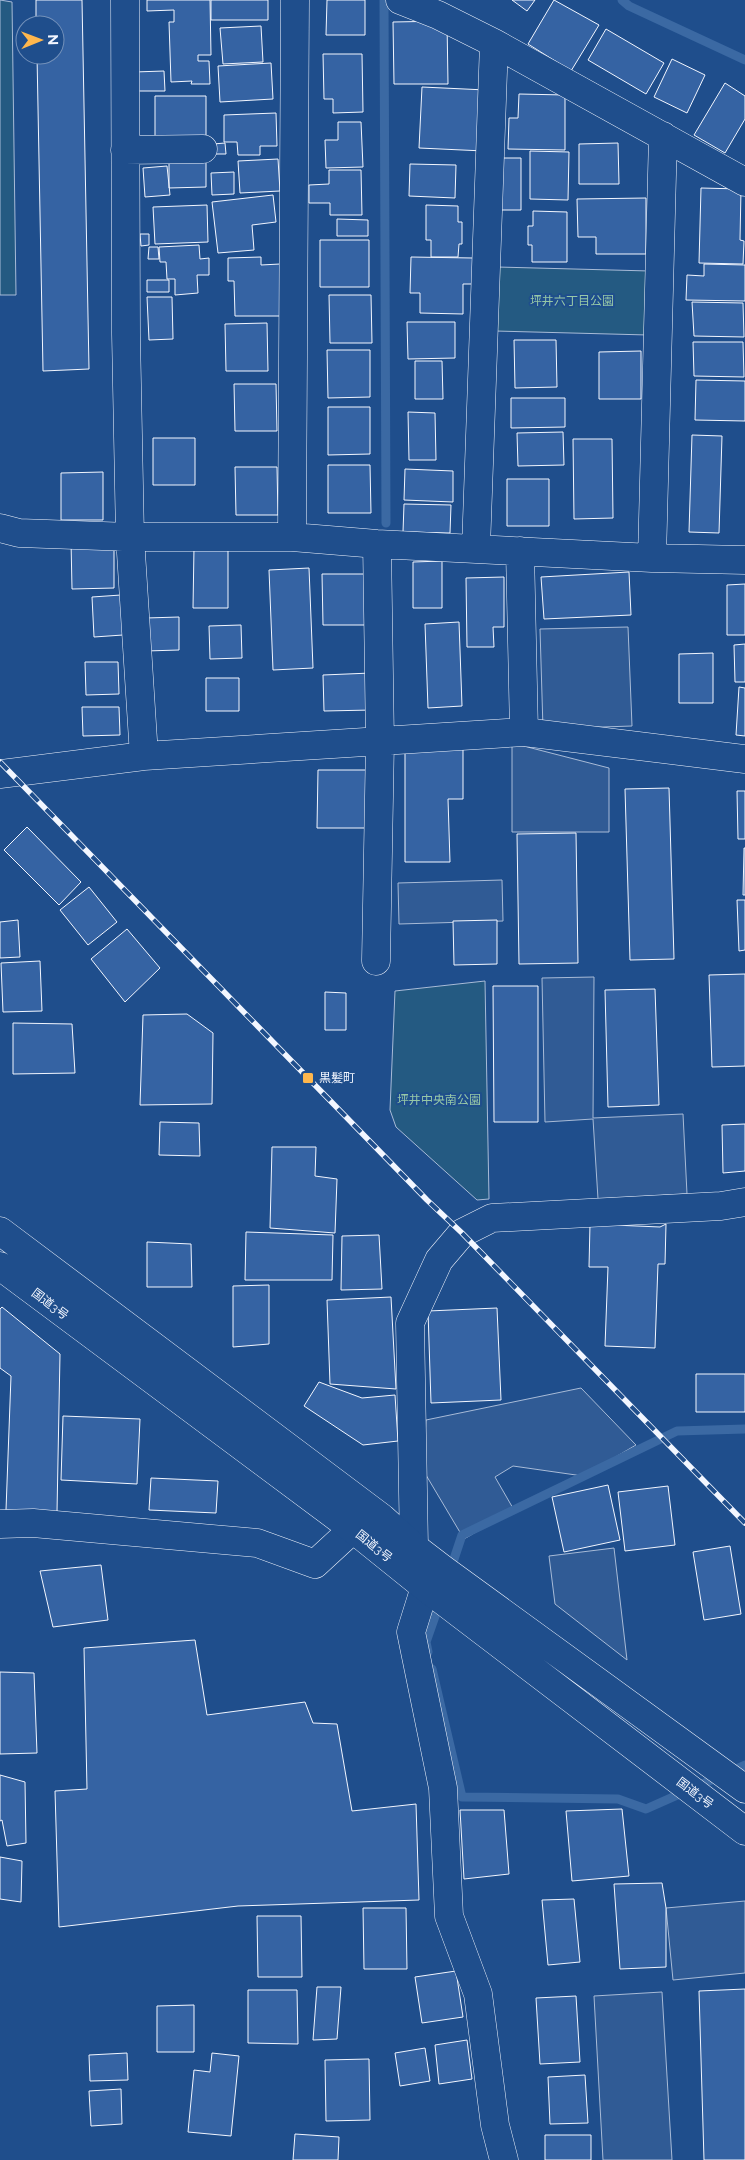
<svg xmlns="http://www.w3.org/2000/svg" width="745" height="2160" font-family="Raleway,'Noto Sans JP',sans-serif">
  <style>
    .green { fill: #245a82; stroke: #a8bbd7 }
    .parking { fill: #305b95; stroke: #a8bbd7 }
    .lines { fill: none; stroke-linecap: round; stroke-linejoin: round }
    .stream { stroke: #3b69a3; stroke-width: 9 }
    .building { fill: #3563a3; stroke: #f2f6ff }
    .minor-casing { stroke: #f2f6ff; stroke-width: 29 }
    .highway-casing { stroke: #f2f6ff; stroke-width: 29 }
    .minor { stroke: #1f4e8c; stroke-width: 28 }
    .highway { stroke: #1f4e8c; stroke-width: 28 }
    .rail-casing { stroke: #f2f6ff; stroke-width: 5.5 }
    .rail { stroke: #1f4e8c; stroke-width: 4; stroke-dasharray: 11; stroke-linecap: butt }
    .poi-dot { fill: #ffb74d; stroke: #1f4e8c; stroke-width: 2 }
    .labels { text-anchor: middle; stroke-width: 4; stroke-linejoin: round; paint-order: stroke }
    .park-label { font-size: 12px; fill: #97c8a6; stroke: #1f4e8c }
    .poi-label { font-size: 12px; fill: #f2f6ff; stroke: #1f4e8c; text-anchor: start }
    .street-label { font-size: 12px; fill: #f2f6ff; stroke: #1f4e8c }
  </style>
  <rect width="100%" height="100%" fill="#1f4e8c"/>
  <path class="green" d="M0,0L12,2L16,295H0Z
    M497,267L650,271L648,335L495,331Z
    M485,981L489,1199L477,1200L396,1127L390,1110L395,991Z"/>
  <path class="parking" d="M628,627L632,726L543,729L540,629Z
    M512,743L609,768V832H512Z
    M502,880L503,921L399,924L398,883Z
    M594,977L593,1118L683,1114L687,1194L598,1199L593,1119L545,1122L542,978Z
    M581,1388L636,1445L583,1476L513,1466L495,1477L514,1510L464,1539L423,1470L426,1420Z
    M614,1548L627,1660L555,1604L549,1556Z
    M745,1901V1973L673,1980L666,1908Z
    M662,1992L672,2160H603L594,1996Z"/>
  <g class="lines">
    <path class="stream" d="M384,0L386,523
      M622,0L629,6L745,60
      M450,1571L462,1535L677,1431L745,1429
      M428,1652L426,1642L440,1602
      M432,1669L462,1797L618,1799L646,1809L745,1765"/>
  </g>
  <path class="building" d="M36,0H82L89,369L43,371L37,55H55V25H36Z
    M147,0H210L211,55H198V61H209L210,84H191L192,81L171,82L169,22H174V10L147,11Z
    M211,0H268V20H211Z
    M327,0H365V35H326Z
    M512,0H535L527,11Z
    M554,0L599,25L571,71L528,44Z
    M447,21L448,84H394L393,22Z
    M261,26L263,62L223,64L220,28Z
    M606,29L664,63L646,94L588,60Z
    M323,54H362L363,112L333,113V99H324Z
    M672,59L705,75L687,113L654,97Z
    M271,63L273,99L220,102L218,66Z
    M164,71L165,91H134V72Z
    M725,83L745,96V119L725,153L694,135Z
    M422,87L486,90L484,151L419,148Z
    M519,94L565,95V150L508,149L509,118H518Z
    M155,96H206V145H155Z
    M276,113L277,146H260V155H238L237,142H224V115Z
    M338,122H361L363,167L326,168L325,140H338Z
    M225,143L226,154H214L213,144Z
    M618,143L619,184H579V144Z
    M530,151L569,152L568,200L530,199Z
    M169,153H206V187L169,188Z
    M501,158H521V210H501Z
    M278,159L280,191L240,193L238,161Z
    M410,164L456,165L455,198L409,196Z
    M167,166L170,195L145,197L143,168Z
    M329,170H361L362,215H330V203H309V185L329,184Z
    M234,172V194L212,195L211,173Z
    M701,188L741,189L740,240L744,241L743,264L699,263Z
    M273,195L276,222L252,225L254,250L218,253L212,202Z
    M646,198V254H596V237H578L577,199Z
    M207,205L208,242L155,244L153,207Z
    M426,205L458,206V222H462V244H459L458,257H431V240H426Z
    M533,211L567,212V262H532V245H528V226H533Z
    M337,219L368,220V236H337Z
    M140,234H149V245L141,246Z
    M320,240H369V287H320Z
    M199,245L200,259L209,258V275H197L198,293L175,295V279H167L166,262H160L159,247Z
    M149,247H158L159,259H148Z
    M261,257V265L280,264L281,316H235L234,281H228V258Z
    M411,257L473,258V284H463V314L420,313V293H410Z
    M704,264L745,265V301L686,300L687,275L704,276Z
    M147,280H169V292H147Z
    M329,295H371L372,343H330Z
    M147,297H172L173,339L149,340Z
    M692,302L743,303L744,337L694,336Z
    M407,322H455V358L408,359Z
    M267,323L268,371H226L225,324Z
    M514,340H556L557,387L515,388Z
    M693,342H743L744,377L694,376Z
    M327,350H370V397L328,398Z
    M641,351V399H599V352Z
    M415,361H442L443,399H415Z
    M696,380L745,381V421L695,420Z
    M234,384H276L277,431H235Z
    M511,398H565V427L511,428Z
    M328,407H370V454L328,455Z
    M408,412L435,413L436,460H409Z
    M563,432L564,465L518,466L517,433Z
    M692,435L722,436L719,533L689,532Z
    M153,438H195V485H153Z
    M573,439H612L613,518L574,519Z
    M328,465H370L371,513H328Z
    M235,467H277L278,515H236Z
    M405,469L453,471V502L404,500Z
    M103,472V520H61V473Z
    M507,479H549V526H507Z
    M404,504L451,505L450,533L403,532Z
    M71,541H114V588L72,589Z
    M228,546V608H193L194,547Z
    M442,561V608H413V562Z
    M309,568L313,668L273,670L269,570Z
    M629,572L631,615L544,619L541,577Z
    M322,574H369L370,625H323Z
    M504,577V627H493L494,647H467L466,578Z
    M745,584V635H727V585Z
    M121,595L123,635L94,637L92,597Z
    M179,617V650L146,651V618Z
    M459,622L462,706L428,708L425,624Z
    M241,625L242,658L210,659L209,626Z
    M745,644V682H735L734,645Z
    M713,653V703H679V654Z
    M85,662H118L119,694L86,695Z
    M371,673L372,710L324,711L323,675Z
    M206,678H239V711H206Z
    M739,687L745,688V736L736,735Z
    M82,707H119L120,735L83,736Z
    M405,747H463V799H448L450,862H405Z
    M318,770H370V828H317Z
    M669,788L674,959L630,960L625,789Z
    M737,791H745V839H738Z
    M27,827L81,882L59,905L4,850Z
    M576,833L578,963L519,964L517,834Z
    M744,848H745V895H743Z
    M89,887L117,922L88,945L60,910Z
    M737,900H745V950L739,951Z
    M18,920L20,957L0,958V922Z
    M497,920V964L454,965L453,921Z
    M127,929L160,968L125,1002L91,959Z
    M40,961L42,1011L3,1012L1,963Z
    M745,974V1066L712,1067L709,975Z
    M493,986H538V1122H494Z
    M655,989L659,1105L608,1107L605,990Z
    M325,992L346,993V1030H325Z
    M187,1014L213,1033L212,1104L140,1105L143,1015Z
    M13,1023L72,1024L75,1073L13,1074Z
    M160,1122L199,1123L200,1156L159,1155Z
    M745,1124V1171L723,1173L722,1125Z
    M272,1147H316L315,1176L337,1179L335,1233L270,1228Z
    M590,1224L660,1227L666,1224L665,1264H658L655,1348L605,1346L608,1267H589Z
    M246,1232L333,1235L332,1280H245Z
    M379,1235L382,1289L341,1290L342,1236Z
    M147,1242L191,1244L192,1287H147Z
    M269,1285V1344L233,1347V1286Z
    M391,1297L396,1389L330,1384L327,1300Z
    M2,1307L60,1354L57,1512L6,1510L11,1376L0,1368V1309Z
    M497,1308L501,1400L431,1403L428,1311Z
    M696,1374H745V1412H696Z
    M319,1382L362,1398L395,1395L398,1441L363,1445L304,1406Z
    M63,1416L140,1419L137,1484L61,1480Z
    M151,1478L218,1481L216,1513L149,1510Z
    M608,1485L620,1540L564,1552L552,1497Z
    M668,1486L675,1545L625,1551L618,1492Z
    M730,1546L741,1614L704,1620L693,1552Z
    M101,1565L108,1620L53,1627L40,1571Z
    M195,1640L207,1715L305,1702L313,1723L337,1724L352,1811L416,1804L419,1900L238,1906L59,1927L55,1791L87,1789L84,1648Z
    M0,1672L34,1673L37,1753L0,1754Z
    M0,1775L25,1782L26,1843L7,1846L2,1820L0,1821Z
    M622,1809L629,1876L572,1881L566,1811Z
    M460,1810H504L509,1874L464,1879Z
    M0,1857L22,1861L21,1902L0,1899Z
    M662,1883L666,1908V1967L620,1969L614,1884Z
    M574,1899L580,1962L548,1965L542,1900Z
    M363,1908H406L407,1969H364Z
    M257,1916H301L302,1977H258Z
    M456,1971L463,2017L422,2023L415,1977Z
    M317,1987H341L337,2039L313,2040Z
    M745,1989V2160H704L699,1991Z
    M248,1990H297L298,2044L248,2043Z
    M576,1996L580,2062L540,2064L536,1998Z
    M194,2005V2052H157V2006Z
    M467,2040L472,2079L439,2084L435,2045Z
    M425,2048L430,2081L400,2086L395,2053Z
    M127,2053L128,2080L90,2081L89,2055Z
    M212,2053L239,2056L231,2136L188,2132L194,2070L210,2072Z
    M369,2059L370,2120L326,2121L325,2060Z
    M585,2075L588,2123L550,2124L548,2077Z
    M121,2089L122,2124L91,2126L89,2091Z
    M295,2134L339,2137L338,2160H293Z
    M545,2135H591V2160H545Z"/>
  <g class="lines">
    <defs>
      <path id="minor" d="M125,0L126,334L130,537L144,756
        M400,0L438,15L494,43L745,182
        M125,150L203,149
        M0,528L19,533L130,537H292L377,544L652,558L745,560
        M292,537L295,0
        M476,548L494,43
        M520,551L524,732
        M652,558L663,136
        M0,774L144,756L524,732L745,759
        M376,961L380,742L377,544
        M0,1524L33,1523L257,1543L315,1564L353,1529
        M414,1547L410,1323L439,1260L462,1233L492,1218L721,1206L745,1202
        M425,1587L411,1632L443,1788L449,1916L478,1994L495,2125L504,2160"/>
      <path id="highway" d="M0,1231L382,1518L414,1547L444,1570L745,1789
        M0,1266L353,1529L425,1587L745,1831"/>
    </defs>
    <use href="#minor" class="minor-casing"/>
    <use href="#highway" class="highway-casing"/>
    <use href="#minor" class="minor"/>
    <use href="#highway" class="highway"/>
    <defs>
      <path id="rail" d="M0,762L427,1200L462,1233L745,1523"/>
    </defs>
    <use href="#rail" class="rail-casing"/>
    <use href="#rail" class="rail"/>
  </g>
  <rect class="poi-dot" x="302" y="1072" width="12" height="12" rx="2.5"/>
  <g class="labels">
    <g class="park-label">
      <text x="572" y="305">坪井六丁目公園</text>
      <text x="439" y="1104">坪井中央南公園</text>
    </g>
    <g class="poi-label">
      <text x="319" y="1082">黒髪町</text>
    </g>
    <g class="street-label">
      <text transform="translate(50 1304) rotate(37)" y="4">国道3号</text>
      <text transform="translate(374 1546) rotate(39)" y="4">国道3号</text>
      <text transform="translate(695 1793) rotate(37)" y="4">国道3号</text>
    </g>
  </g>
  <g transform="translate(40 40) rotate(89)"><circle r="24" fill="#1f4e8c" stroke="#7391ba"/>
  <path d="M0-4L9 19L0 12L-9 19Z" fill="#ffb74d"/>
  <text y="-8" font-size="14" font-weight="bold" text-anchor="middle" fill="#f2f6ff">N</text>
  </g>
</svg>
